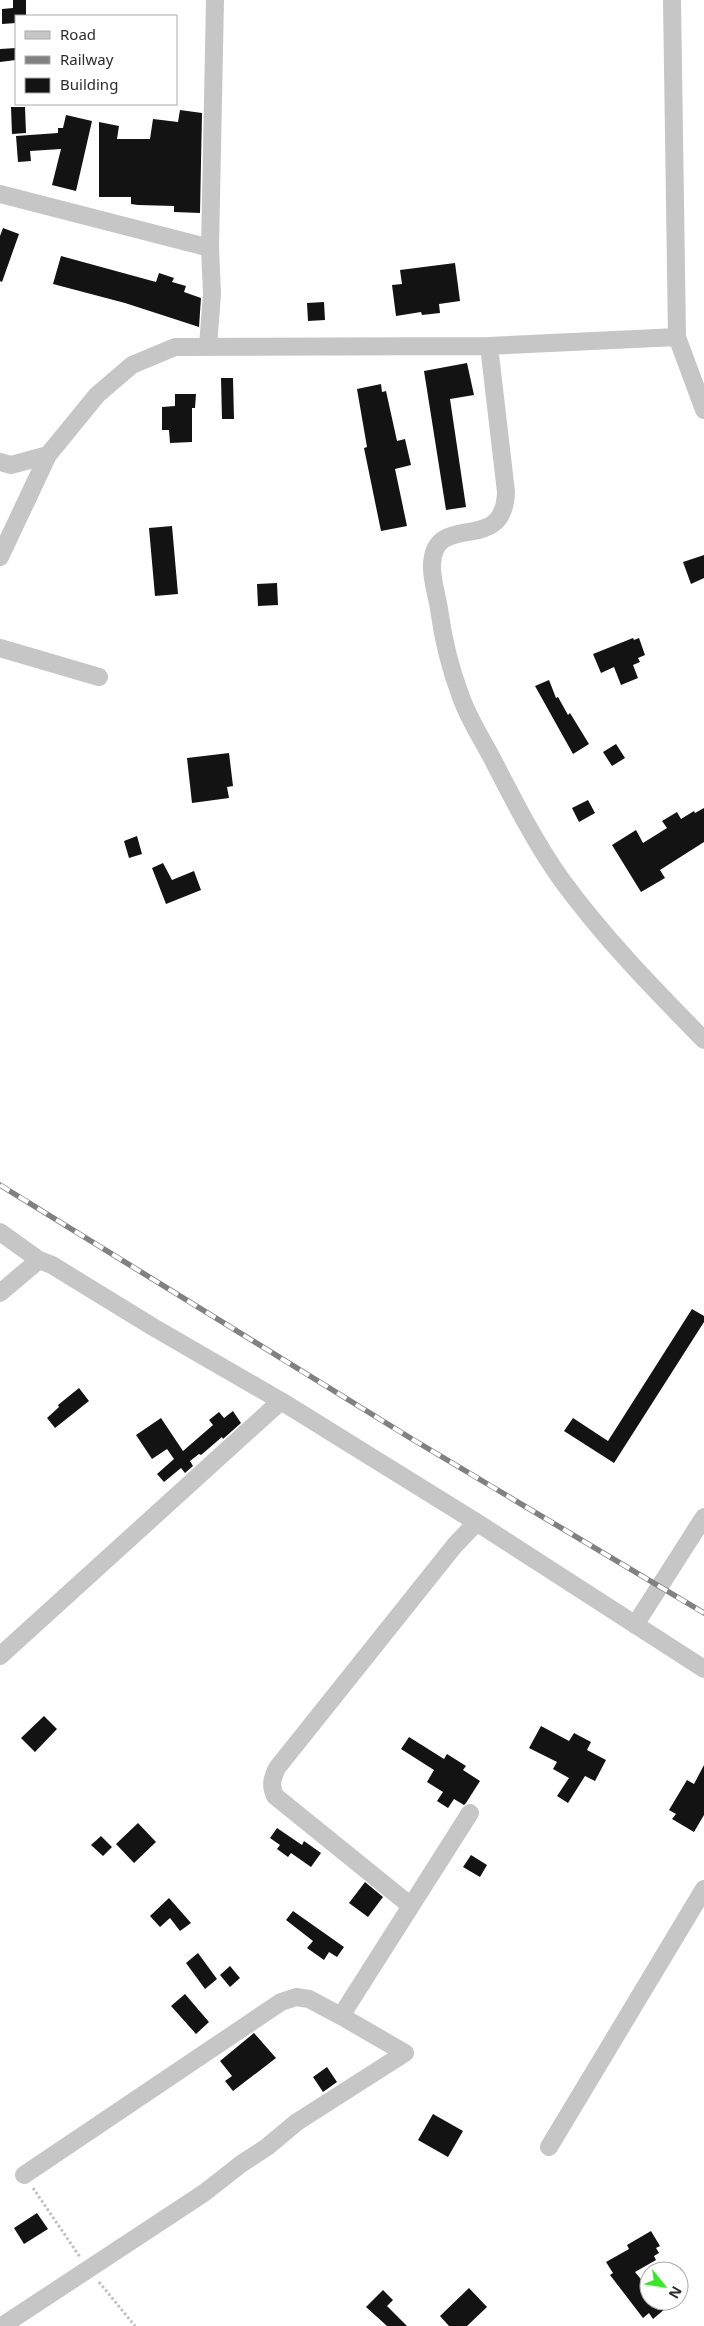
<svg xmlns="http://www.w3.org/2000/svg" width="704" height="2326" font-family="'Noto Sans',sans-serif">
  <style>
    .building { fill: #131313 }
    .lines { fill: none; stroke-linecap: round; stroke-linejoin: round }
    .path { stroke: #c0c0c0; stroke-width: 3; stroke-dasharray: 2.5 2.5; stroke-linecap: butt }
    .minor { stroke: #c6c6c6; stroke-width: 18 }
    .rail-casing { stroke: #818181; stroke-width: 5.5 }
    .rail { stroke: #fff; stroke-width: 4; stroke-dasharray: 11; stroke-linecap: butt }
  </style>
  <rect width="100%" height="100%" fill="#fff"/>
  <path class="building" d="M13,0H26V16H16V23L2,24V9L13,8Z
    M16,48V60L0,62V49Z
    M11,107H25L26,133L12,134Z
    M180,110L202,113L200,213L174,212V206L138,205L131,204V197H99V122L119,126L117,139H150L153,119L178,122Z
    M66,115L92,121L76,191L52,185L61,149L30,151L31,161L18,162L16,136L58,133V128H63Z
    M3,228L19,234L2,282L0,281V236Z
    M61,256L156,282L159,273L174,278L172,282L186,286L184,292L201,298L199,327L125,303L53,284Z
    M455,263L460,301L439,304L440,313L422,315L421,312L396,316L392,285L402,284L400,270Z
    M324,302L325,320L308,321L307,303Z
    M467,363L474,395L450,399L466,507L446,510L424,371Z
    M221,378H233L234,419H222Z
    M381,384L382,392L386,391L397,441L405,439L411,465L395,469L407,526L381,531L364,448L367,447L357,389Z
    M175,394H196L195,408H192V442L170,443L169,430H162V407L175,406Z
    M172,526L178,594L155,596L149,528Z
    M704,555V578L691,584L683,562Z
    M277,583L278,605L258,606L257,584Z
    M633,638L634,640L639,638L645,655L638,658L640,662L633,665L638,678L621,685L614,667L601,673L593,654Z
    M549,680L556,698L558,697L568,715L570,713L589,744L573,754L535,686Z
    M616,744L625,758L612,766L603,752Z
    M229,753L233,786L227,787L229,798L192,803L187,758Z
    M588,800L595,813L579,822L572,808Z
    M704,808V842L660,870L665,878L641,892L612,845L636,830L643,843L667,828L662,821L677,812L681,819L694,811L695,813Z
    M137,836L142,854L129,858L124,841Z
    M163,863L172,880L194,871L201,890L166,904L152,868Z
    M692,1309L704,1316V1322L614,1463L564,1431L573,1418L608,1441Z
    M79,1388L89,1401L55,1428L47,1418L59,1407L58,1405Z
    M233,1411L241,1423L223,1439L222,1437L201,1455L199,1454L190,1461L193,1466L185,1473L181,1468L164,1482L157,1474L174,1459L167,1449L152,1459L136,1435L161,1418L183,1451L213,1425L209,1420L219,1412L224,1418Z
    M44,1716L57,1729L35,1752L21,1738Z
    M541,1726L569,1741L574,1733L591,1742L587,1750L606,1760L595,1781L585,1776L568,1803L557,1796L569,1778L553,1769L557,1762L529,1748Z
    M409,1737L444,1759L447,1754L466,1766L463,1770L480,1781L466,1803L464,1805L454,1799L448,1808L437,1801L443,1792L427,1782L434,1770L401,1749Z
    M704,1765V1815L694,1832L672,1819L676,1814L669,1810L687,1780L694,1784Z
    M138,1823L156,1842L134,1863L116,1844Z
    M277,1828L302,1845L304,1841L321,1853L311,1867L291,1853L288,1857L277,1849L280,1845L270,1838Z
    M101,1836L112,1847L103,1856L91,1845Z
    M471,1855L487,1865L480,1877L463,1867Z
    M365,1882L383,1897L368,1917L349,1903Z
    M169,1898L191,1923L180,1931L170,1918L160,1927L150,1916Z
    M293,1911L344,1947L337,1957L329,1952L324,1960L307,1948L313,1941L286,1920Z
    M198,1953L217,1979L205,1989L186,1963Z
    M230,1966L240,1978L230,1987L220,1975Z
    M185,1994L209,2022L196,2034L171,2006Z
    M254,2033L276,2058L233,2091L225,2081L232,2076L220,2061Z
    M327,2067L337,2082L323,2092L313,2077Z
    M433,2114L463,2131L448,2157L418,2140Z
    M37,2213L48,2229L24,2244L14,2228Z
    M651,2231L660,2246L656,2248L659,2253L654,2256L656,2260L635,2272L649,2289V2301H664L661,2304L665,2309L653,2319L649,2313L643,2318L610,2275L613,2273L606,2262L629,2249L627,2245Z
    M469,2288L487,2307L467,2326H449L440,2316Z
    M383,2290L393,2300L387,2306L407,2326H387L366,2307Z"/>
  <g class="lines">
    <path class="path" d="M33,2188L80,2257
      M99,2282L135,2326"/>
    <path class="minor" d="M0,194L210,248L212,294L208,346
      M210,248L215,0
      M677,337L704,410
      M489,346L506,492C504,557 435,509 432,564C431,578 437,595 439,609C443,639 450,668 461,697C469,720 484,742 495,764C515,803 536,844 561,879C603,937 654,989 704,1040
      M0,462L11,465L48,455
      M0,557L48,455L97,395L132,365L175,347L489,346L677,337L672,0
      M0,648L99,677
      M0,1232L39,1260L52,1265L153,1327L281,1401L484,1527L704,1669
      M0,1293L39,1260
      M635,1625L704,1517
      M0,1656L281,1401
      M411,1906L275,1796C270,1785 272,1779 277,1768L455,1545L476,1523
      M549,2147L704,1889
      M24,2175L281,2002L296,1997L309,1999L341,2016
      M2,2326L204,2193L241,2164L267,2147L297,2122L405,2053L341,2016L470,1813"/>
    <defs>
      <path id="rail" d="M0,1185L412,1439L704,1613"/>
    </defs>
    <use href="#rail" class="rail-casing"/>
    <use href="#rail" class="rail"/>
  </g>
  <rect x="15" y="15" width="162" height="90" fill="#ffffff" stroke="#ababab"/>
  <rect x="25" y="31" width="25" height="8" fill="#c6c6c6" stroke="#ababab"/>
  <text x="60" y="40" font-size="15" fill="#2c2c2c">Road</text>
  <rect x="25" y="56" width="25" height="8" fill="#818181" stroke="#ababab"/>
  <text x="60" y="65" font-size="15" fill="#2c2c2c">Railway</text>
  <rect x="25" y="78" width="25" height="15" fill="#131313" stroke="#ababab"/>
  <text x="60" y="90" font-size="15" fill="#2c2c2c">Building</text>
  <g transform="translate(664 2286) rotate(120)"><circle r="24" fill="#ffffff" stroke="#ababab"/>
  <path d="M0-4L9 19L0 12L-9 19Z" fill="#37ea26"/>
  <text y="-8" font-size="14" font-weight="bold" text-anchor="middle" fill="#2c2c2c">N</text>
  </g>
</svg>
